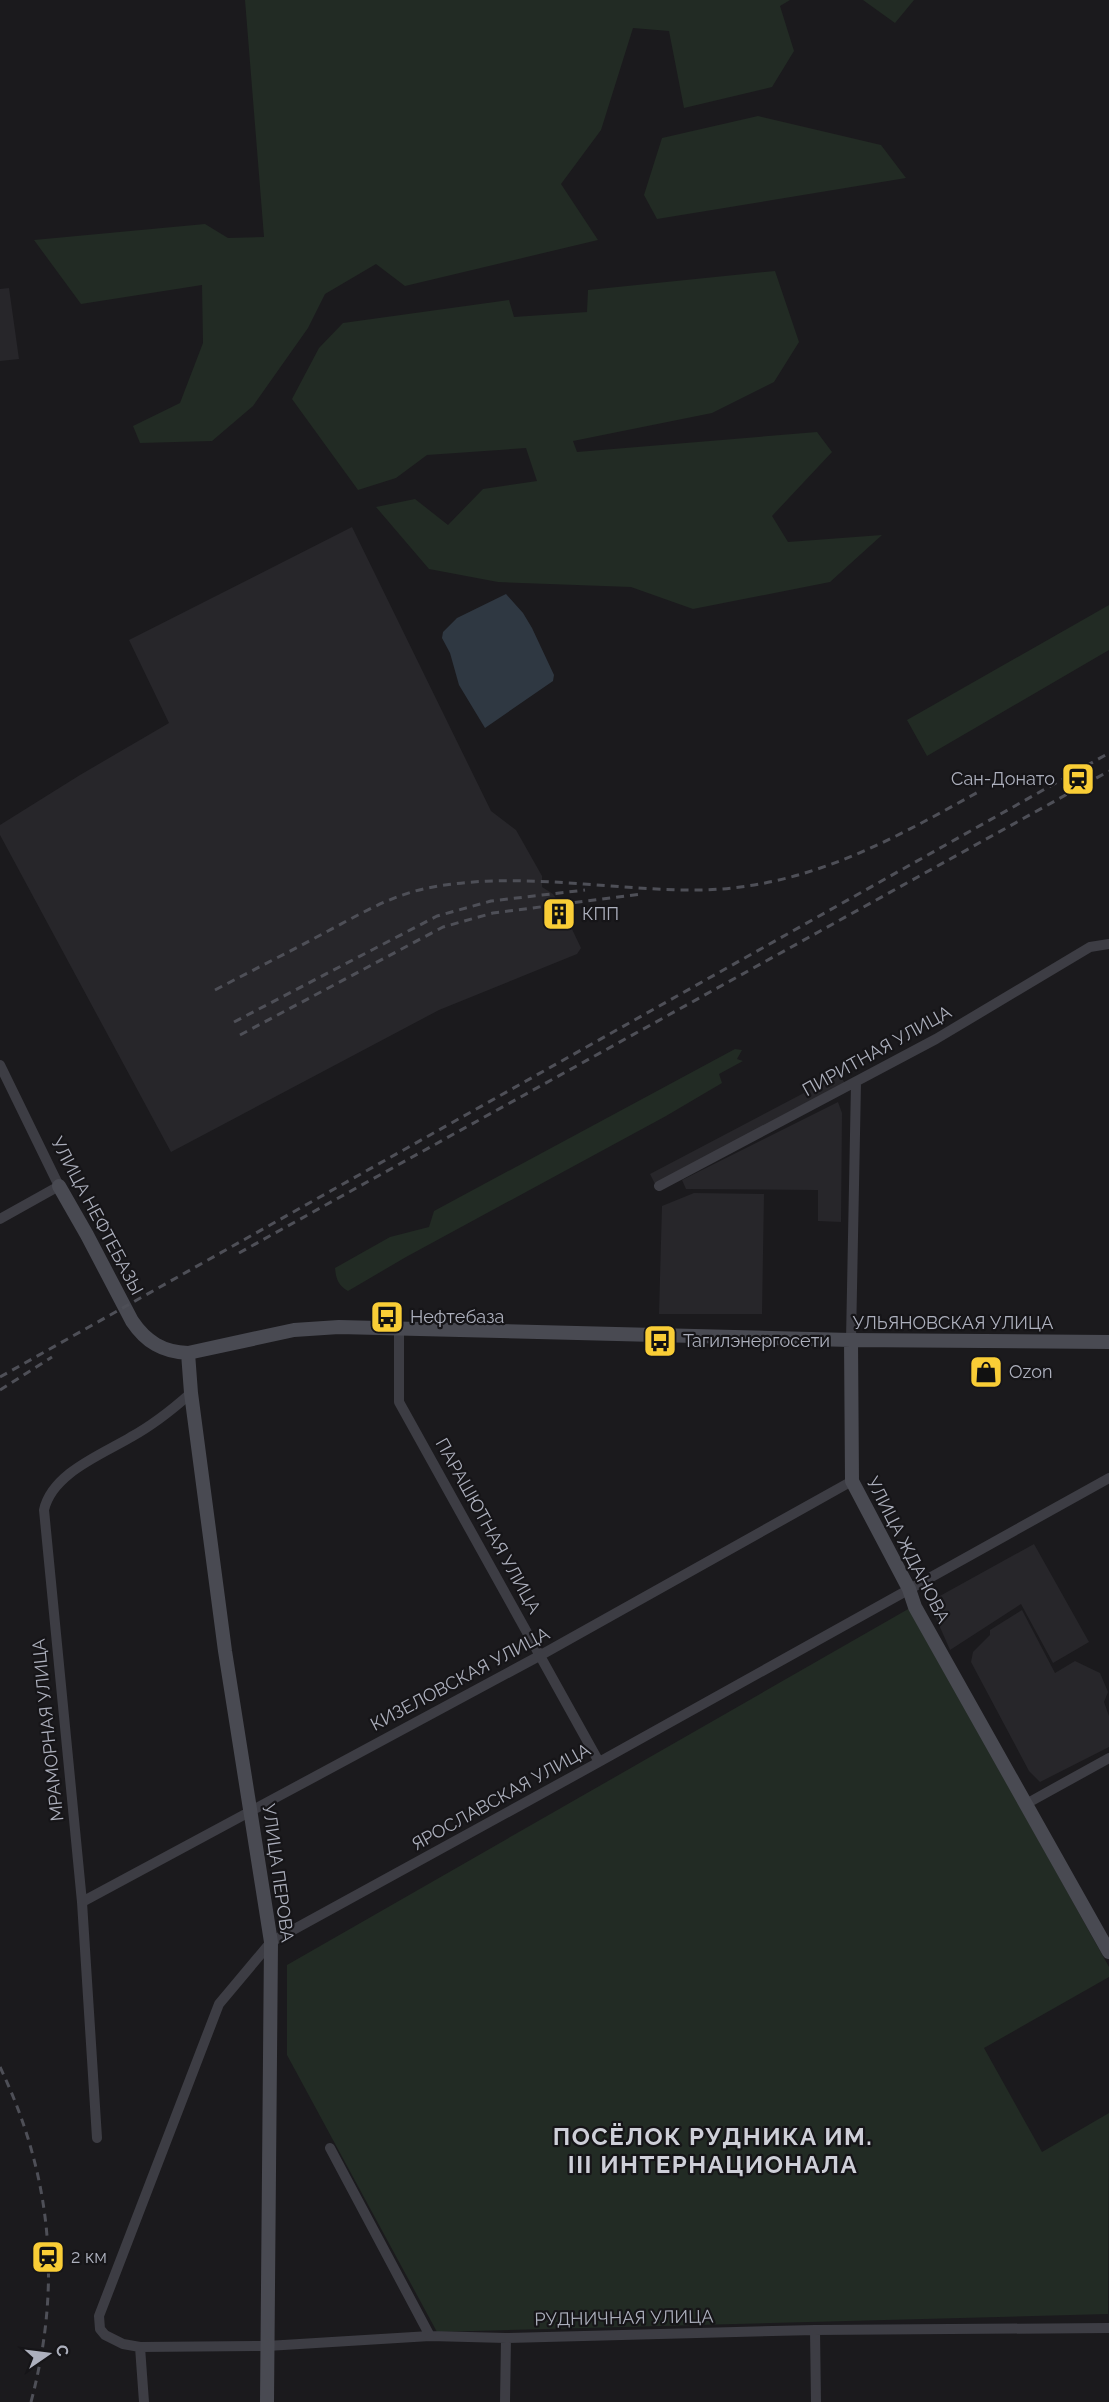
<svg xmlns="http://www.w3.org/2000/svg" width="1109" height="2402" font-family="Raleway,sans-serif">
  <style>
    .built { fill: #27262a }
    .green { fill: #222b24 }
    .water { fill: #2f3842 }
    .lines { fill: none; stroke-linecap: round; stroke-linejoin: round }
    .street { stroke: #3d3d44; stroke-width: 10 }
    .secondary { stroke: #494a52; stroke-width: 14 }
    .rail { stroke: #4e4f57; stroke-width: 3; stroke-dasharray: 8 6; stroke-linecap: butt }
    .labels { text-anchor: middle; stroke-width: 4.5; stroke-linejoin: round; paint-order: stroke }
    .poi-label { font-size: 18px; fill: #adb0bd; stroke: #161518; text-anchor: start }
    .street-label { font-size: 18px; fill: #adb0bd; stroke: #161518 }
    .district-label { font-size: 24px; font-weight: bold; letter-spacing: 1.5px; fill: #cecfd8; stroke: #161518 }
  </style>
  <rect width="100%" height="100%" fill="#1b1a1d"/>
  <path class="built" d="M9,288L19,359L0,361V289Z
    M352,527L491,811L516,830L542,876V887L553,894L560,904L581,948L577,954L439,1010L171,1152L0,835V825L80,775L169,723L129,640Z
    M840,1074L845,1084L655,1184L650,1174Z
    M838,1102L842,1113L841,1222L818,1221V1190L686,1189L682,1180Z
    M694,1193L764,1194L762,1314H659L662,1206Z
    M1034,1544L1089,1642L1053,1663L1021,1604L950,1650L929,1602Z
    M1022,1610L1055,1673L1075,1661L1100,1673L1108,1692L1104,1702L1109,1716V1747L1040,1782L1029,1771L971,1662L973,1652L990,1635V1630Z"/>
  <path class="green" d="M245,0H790L780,6L794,51L772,87L684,108L669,31L633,28L601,130L561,184L598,240L405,286L376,264L325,294L308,328L253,406L212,441L140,443L133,426L180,403L203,343L202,285L81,304L34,240L205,224L228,238L264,237Z
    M863,0H914L895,23Z
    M758,116L881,145L906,178L657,219L644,195L662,138Z
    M775,271L799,342L774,382L712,413L573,441L577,452L817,432L832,452L772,516L788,542L882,535L830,582L693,609L631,587L498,582L429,569L376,507L415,499L448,525L483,489L537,481L526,448L427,455L396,478L358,490L292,399L319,348L343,323L509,300L514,317L587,312L588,290Z
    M1109,605V650L927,756L907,720Z
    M735,1049L742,1050L737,1059L743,1061L719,1074L722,1083L666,1116L406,1257L348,1291C338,1285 336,1279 335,1268L390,1237L429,1227L434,1211Z
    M910,1608L1109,1967V1977L984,2048L1042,2152L1109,2113L1108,2314L437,2332L287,2055V1965Z"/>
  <path class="water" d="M506,594L523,613L532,628L554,675L553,681L485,728L459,685L450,653L442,638L443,632L457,618Z"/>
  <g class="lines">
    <path class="street" d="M0,1065L59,1186L0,1219
      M659,1186L936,1039L1090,947L1109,944
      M399,1329V1402L599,1762
      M851,1340L856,1083
      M1109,1478L599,1762L271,1942L219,2004L99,2316L100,2329L105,2335L123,2344L140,2347L267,2346L430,2336L506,2338L815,2330L1109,2328
      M1026,1804L1109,1758
      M82,1902L541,1655L852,1481
      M97,2138L82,1902L44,1510C52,1473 103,1454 131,1437C153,1425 173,1409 191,1393
      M330,2148L430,2336
      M815,2330L816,2402
      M140,2347L144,2402
      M505,2402L506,2338"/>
    <path class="secondary" d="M59,1186L87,1235L132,1321C146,1342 163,1352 188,1353L294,1330L339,1327L851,1340L1109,1342
      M851,1340L852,1481L909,1589L915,1607L1109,1952
      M188,1353L191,1393L225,1651L271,1942L267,2402"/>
    <path class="rail" d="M215,990C253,970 291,951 328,931C360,914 392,895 428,888C518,870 610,891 700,890C806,888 890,841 980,791
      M234,1022L437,916L491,901L585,890
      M240,1035L443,927L493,913L641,894
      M239,1253L1109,771
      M0,1377L1109,753
      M0,1390L52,1357
      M0,2067C52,2176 62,2285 31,2402"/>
  </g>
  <defs>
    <symbol id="station-square" viewBox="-11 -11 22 22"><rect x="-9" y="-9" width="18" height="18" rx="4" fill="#f9cd36" stroke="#161518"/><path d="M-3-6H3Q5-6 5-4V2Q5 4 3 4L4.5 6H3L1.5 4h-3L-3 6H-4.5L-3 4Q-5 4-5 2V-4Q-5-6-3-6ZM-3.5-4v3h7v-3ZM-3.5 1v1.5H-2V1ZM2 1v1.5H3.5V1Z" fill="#111"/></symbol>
    <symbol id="building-square" viewBox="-11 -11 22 22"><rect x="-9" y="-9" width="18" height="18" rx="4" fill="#f9cd36" stroke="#161518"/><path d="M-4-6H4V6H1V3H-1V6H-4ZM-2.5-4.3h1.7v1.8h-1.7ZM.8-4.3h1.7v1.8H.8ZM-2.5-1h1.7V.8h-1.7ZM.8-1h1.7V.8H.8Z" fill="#111"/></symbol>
    <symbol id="bus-square" viewBox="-11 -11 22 22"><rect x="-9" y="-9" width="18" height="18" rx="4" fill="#f9cd36" stroke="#161518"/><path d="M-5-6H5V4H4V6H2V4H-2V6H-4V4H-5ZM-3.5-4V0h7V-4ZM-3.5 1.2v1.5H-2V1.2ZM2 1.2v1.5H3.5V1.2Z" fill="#111"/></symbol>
    <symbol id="shop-square" viewBox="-11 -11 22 22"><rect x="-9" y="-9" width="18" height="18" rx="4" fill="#f9cd36" stroke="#161518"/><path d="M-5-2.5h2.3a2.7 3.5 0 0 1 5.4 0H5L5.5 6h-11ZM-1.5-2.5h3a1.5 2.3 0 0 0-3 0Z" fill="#111"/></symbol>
  </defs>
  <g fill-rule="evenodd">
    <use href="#station-square" x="1059" y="760" width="38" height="38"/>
    <use href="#building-square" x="540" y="895" width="38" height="38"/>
    <use href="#bus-square" x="368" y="1298" width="38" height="38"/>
    <use href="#bus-square" x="641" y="1322" width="38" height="38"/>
    <use href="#shop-square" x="967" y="1353" width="38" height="38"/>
    <use href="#station-square" x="29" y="2238" width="38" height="38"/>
  </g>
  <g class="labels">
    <g class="poi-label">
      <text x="1055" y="785" text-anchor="end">Сан-Донато</text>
      <text x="582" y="920">КПП</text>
      <text x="410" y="1323">Нефтебаза</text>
      <text x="683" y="1347">Тагилэнергосети</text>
      <text x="1009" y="1378">Ozon</text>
      <text x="71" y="2263">2 км</text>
    </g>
    <g class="street-label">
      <text transform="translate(877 1051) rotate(-29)" y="6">ПИРИТНАЯ УЛИЦА</text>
      <text transform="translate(97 1216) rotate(62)" y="6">УЛИЦА НЕФТЕБАЗЫ</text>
      <text x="953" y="1329">УЛЬЯНОВСКАЯ УЛИЦА</text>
      <text transform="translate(488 1526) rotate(61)" y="6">ПАРАШЮТНАЯ УЛИЦА</text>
      <text transform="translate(908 1550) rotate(63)" y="6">УЛИЦА ЖДАНОВА</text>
      <text transform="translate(460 1679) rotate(-28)" y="6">КИЗЕЛОВСКАЯ УЛИЦА</text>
      <text transform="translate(48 1730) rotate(-96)" y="6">МРАМОРНАЯ УЛИЦА</text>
      <text transform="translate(501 1797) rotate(-29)" y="6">ЯРОСЛАВСКАЯ УЛИЦА</text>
      <text transform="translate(278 1873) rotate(82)" y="6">УЛИЦА ПЕРОВА</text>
      <text transform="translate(624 2318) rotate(-1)" y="6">РУДНИЧНАЯ УЛИЦА</text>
    </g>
    <g class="district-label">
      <text x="713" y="2145">ПОСЁЛОК РУДНИКА ИМ.<tspan x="713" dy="28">III ИНТЕРНАЦИОНАЛА</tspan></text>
    </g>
  </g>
  <g transform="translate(48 2354) rotate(76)" stroke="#161518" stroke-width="4.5" paint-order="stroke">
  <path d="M0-4.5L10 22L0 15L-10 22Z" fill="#adb0bd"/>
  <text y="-9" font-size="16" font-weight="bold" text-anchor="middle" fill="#adb0bd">С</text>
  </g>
</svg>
